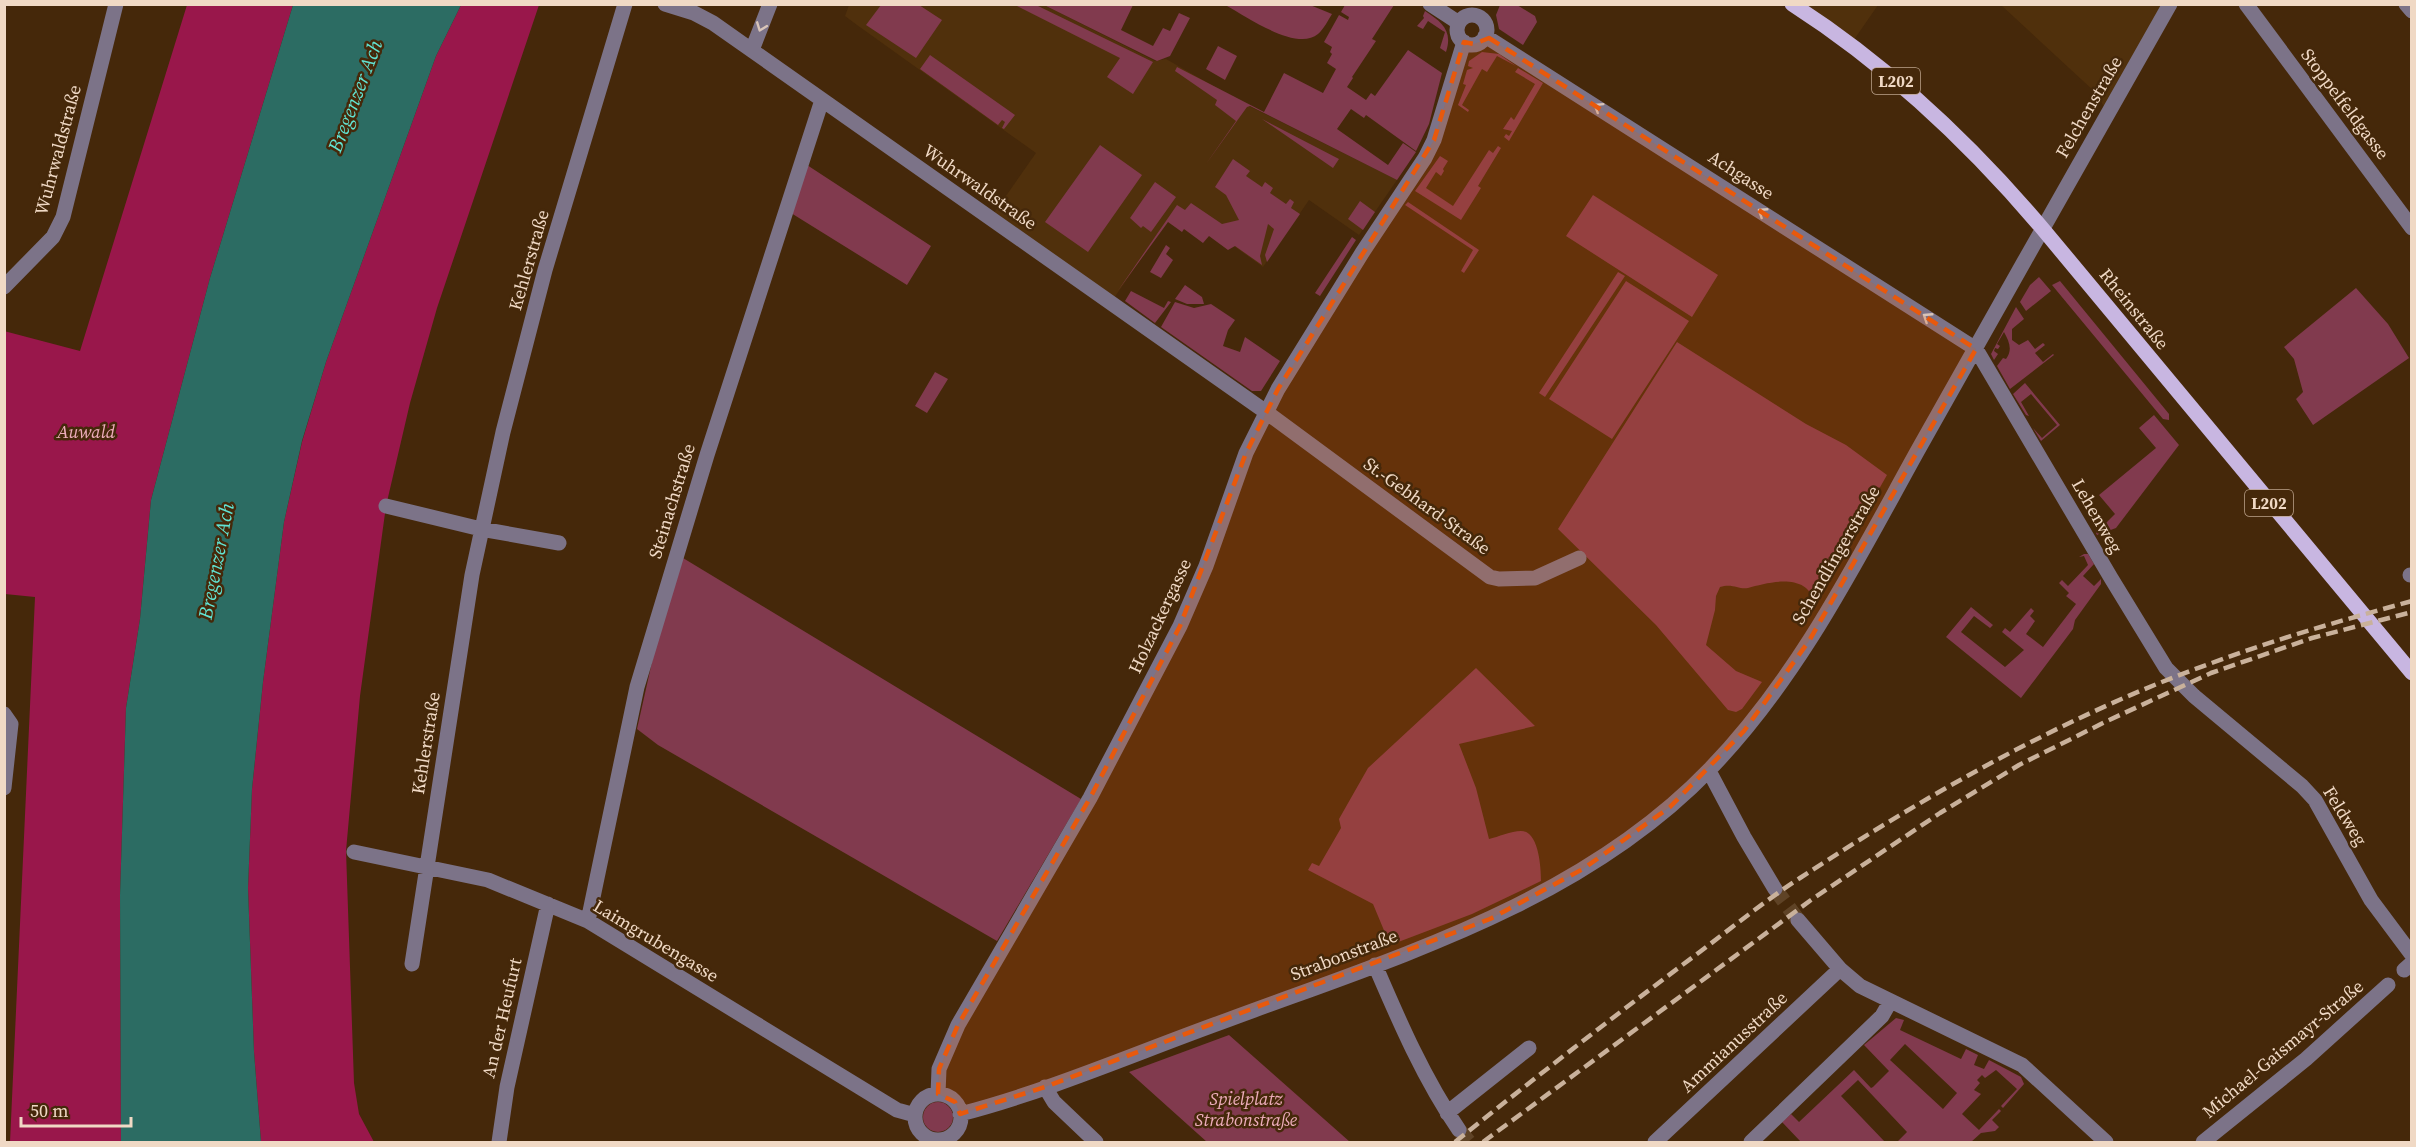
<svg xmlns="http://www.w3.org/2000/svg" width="2416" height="1147" font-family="'Source Serif 4',serif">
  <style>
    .built { fill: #50300c }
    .green { fill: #813a4e; fill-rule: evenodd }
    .forest { fill: #99174b }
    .water { fill: #2c6c63 }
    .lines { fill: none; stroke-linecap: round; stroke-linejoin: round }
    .minor-tunnel { stroke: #5f4326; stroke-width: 15; stroke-dasharray: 15 8; stroke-linecap: butt }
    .minor { stroke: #7c7388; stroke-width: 15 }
    .major { stroke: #c8b6e1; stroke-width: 15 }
    .rail { stroke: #c9b19b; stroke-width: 4.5; stroke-dasharray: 12 6; stroke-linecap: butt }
    .oneway { stroke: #d9c5b9 }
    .marked { fill: #e8590c; fill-opacity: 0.2; stroke: #e8590c; stroke-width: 4.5; stroke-dasharray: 12 8; stroke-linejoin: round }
    .labels { text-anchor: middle; stroke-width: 5; stroke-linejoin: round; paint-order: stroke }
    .shield { fill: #45280a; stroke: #bda48d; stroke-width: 1.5 }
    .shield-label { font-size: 16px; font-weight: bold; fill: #f0d9c5 }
    .street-label { font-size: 18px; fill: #f0d9c5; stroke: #45280a }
    .park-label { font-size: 18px; font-style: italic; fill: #edacbb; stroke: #45280a }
    .water-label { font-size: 20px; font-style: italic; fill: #61e3d3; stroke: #45280a }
  </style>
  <rect width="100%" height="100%" fill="#45280a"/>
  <path class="built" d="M849,5H1044L1155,61L1166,59L1247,105L1397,180L1359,235L1309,200L1263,267L1178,206L1114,298L994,213L1036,153L857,25L845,16Z
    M1792,5H1878L1851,44Z
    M2001,5H2170L2108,113L2095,92Z"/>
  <path class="green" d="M1228,4L1310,5L1332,14C1328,20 1324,29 1318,34C1297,52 1247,17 1227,6Z
    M881,5H919L942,20L916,58L866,25Z
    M1015,5H1036L1153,62L1133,94L1107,77L1120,58Z
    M1074,5H1133L1121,30L1153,46L1163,28L1170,31L1179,13L1190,18L1170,56L1157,61L1044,5Z
    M1394,5L1372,39L1376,41L1352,77L1353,78L1347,87L1366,100L1371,93L1375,96L1408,50L1442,73L1429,124L1416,151L1366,115L1364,118L1351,109L1337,129L1388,165L1403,143L1416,152L1397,180L1250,106L1247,107L1206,164L1236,121L1215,105L1217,100L1175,71L1177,67L1264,112L1284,73L1323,93L1336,69L1327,63L1332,54L1330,52L1332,47L1324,42L1339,15L1348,20L1349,17L1341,12L1345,5Z
    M1500,5H1517L1535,16L1537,22L1523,45L1499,29L1496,15Z
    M1425,11C1442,22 1453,31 1446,52L1440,48L1445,32L1443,31L1428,21L1423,29L1417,26L1424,18L1423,16Z
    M1218,46L1237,56L1225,80L1206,69Z
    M1482,52L1499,54L1516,66L1497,56L1487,72L1482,69L1462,105L1469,110L1468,112L1458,105L1466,85L1463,84L1467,70L1473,68L1468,66L1469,61Z
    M930,55L1015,115L1004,129L1002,128L1005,122L1002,120L998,125L920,69Z
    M1518,68L1543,83L1509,141L1504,137L1506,134L1509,136L1512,131L1503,129L1511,117L1514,120L1535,84L1515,72Z
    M1262,119L1339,159L1333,168Z
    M1100,145L1142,175L1088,252L1045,222Z
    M1498,146L1501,148L1478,186L1481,188L1461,220L1415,191L1440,156L1448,161L1443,169L1444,171L1441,176L1436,172L1426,188L1453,206L1489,150L1493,153Z
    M1233,159L1250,171L1246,176L1262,187L1265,182L1273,188L1270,193L1286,204L1290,199L1294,202L1291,208L1300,214L1267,262L1265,255L1274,229L1268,224L1260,256L1262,265L1235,246L1228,250L1209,236L1203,243L1184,229L1182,232L1168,222L1117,292L1177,205L1185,210L1191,203L1222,224L1239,220L1226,195L1215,187Z
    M807,165L931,246L907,285L791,213Z
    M1155,182L1176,197L1151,232L1143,226L1141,228L1130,218Z
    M1593,195L1718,275L1692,317L1566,236Z
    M1360,201L1375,212L1363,230L1348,219Z
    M1408,202L1479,250L1464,273L1461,271L1473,250L1405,205Z
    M1352,237L1356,240L1320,296L1315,293Z
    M1166,245L1170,248L1166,254L1173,260L1161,278L1150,272Z
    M1618,272L1625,276L1545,397L1539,393Z
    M2039,277L2051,291L2026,311L2020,302L2030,285Z
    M1626,281L1689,321L1612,439L1549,399Z
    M2060,281L2169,414V420L2163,419L2052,285Z
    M1185,285L1202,297L1204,304H1187L1175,299Z
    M2356,288L2388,324L2409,358L2313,425L2296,399L2303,392L2294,359L2284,347Z
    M1131,291L1164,308L1168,301L1171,302L1155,323L1125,301Z
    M1175,302L1194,308L1211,304L1235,320L1228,330L1223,346L1240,352L1245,337L1280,361L1261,391H1252L1161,327Z
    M2016,307L2024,319L2012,329V340L2019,345L2028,340L2035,349L2043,343L2045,345L2035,353L2043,362L2053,354L2054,355L2010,389L1997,366L2003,358L2006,359C2013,350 2009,341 2004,332L1997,344L2000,346L1998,349L1995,348L1994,351L1998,354L1994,360L1991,354Z
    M1677,342L1806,424L1846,445L1887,475L1814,603C1808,572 1769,582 1748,588C1739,590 1733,583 1720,587L1716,596L1715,610L1706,645L1736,671L1762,682L1742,709L1736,712L1728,710L1656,625L1558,529Z
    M935,372L948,379L927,413L915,406Z
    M2025,383L2060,425L2041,441L2033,428L2042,438L2057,425L2031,394L2021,402L2029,416L2026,415L2013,394Z
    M2154,415L2179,445L2116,528L2097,535L2096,533L2115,514L2099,495L2156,448L2139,428Z
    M2084,554H2088L2094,564L2083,576L2094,586L2101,579V584L2075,620L2073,629L2021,698L1946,637L1971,607L1993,625L1990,628L1974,616L1961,632L2005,667L2024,650L2002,632L2005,628L2010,632L2031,608L2034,611L2030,616L2035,621L2026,634L2043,647L2076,604L2066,596L2069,593L2059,583L2062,580L2068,586L2088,565L2084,556L2079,557Z
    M683,558L1081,799L997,941L658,745L637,729L654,653Z
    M1476,668L1535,726L1459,744L1476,788L1489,839C1498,837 1511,831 1521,831C1539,831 1541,868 1541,881L1472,914L1393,944L1392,941L1388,940L1373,904L1308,870L1312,863L1319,866L1341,828L1339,819L1368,768Z
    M1896,1018L1904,1020L1900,1030L1961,1059L1966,1049L1978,1055L1974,1065L1984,1069L1989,1060L2021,1077L2024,1084L2003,1108L2001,1106L2017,1089L1996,1070L1985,1078L1982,1075L1977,1080L1980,1083L1974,1090L1981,1094L1962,1114L1979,1130L1999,1109L2001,1111L1992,1120L1999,1127L1995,1131L1981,1133L1971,1142H1897L1907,1132L1858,1080L1841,1096L1885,1142H1801L1782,1122L1791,1114L1799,1122L1854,1070L1871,1088L1873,1087L1889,1071L1864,1045ZM1905,1044L1957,1093L1943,1109L1890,1060Z
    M1229,1035L1350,1142H1207L1129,1072Z
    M923 1117a15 15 0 1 1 30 0a15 15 0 1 1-30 0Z"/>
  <path class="forest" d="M187,5H293L210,278L151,500L140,619L126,708L120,895L121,1142H10L35,597L5,594L4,331L80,351Z
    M461,5H539L437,308L410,403L386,506L360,696L346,851L354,1083L359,1114L374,1142H261L254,1052L248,888L252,789L263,682L284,522L302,442L326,362L436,56Z"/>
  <path class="water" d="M293,5H461L436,56L326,362L302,441L284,522L263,682L252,789L248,888L254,1052L261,1142H121L120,895L126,708L140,619L151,500L210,278Z"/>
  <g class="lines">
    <path class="minor-tunnel" d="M1775,889L1798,920
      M1459,1130L1469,1142"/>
    <path class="minor" d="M665,4L694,13L713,23L1266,412L1490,577L1499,579L1535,578L1579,558
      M1430,4L1459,23
      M2246,4L2412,228
      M2406,4L2412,11
      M1457 30a15 15 0 1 1 30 0a15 15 0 1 1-30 0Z
      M1485,36L1976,349L2111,578L2166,668L2194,696L2302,786L2315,800L2371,900L2412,955
      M752,50L770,4
      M4,287L53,237L63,217L116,4
      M386,506L481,529L559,543
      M2410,575H2412
      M4,714L11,724L4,788
      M1709,771L1744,837L1775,889
      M354,852L488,880L588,921L897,1110L915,1115
      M1798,920L1840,969L1860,986L2022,1065L2106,1142
      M588,921L637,687L707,455L822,100
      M412,964L472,575L503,432L545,270L625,4
      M1375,965C1399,1021 1424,1079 1459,1130
      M2404,970L2412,963
      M1045,1087L1054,1102L1096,1142
      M938,1094L939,1069L958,1025L1090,798L1180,626L1206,566L1246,453L1278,389L1362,253L1425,158L1434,140L1464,42
      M915 1117a23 23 0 1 1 46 0a23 23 0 1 1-46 0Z
      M1447,1113L1529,1048
      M960,1114C1049,1091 1136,1053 1222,1022C1393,958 1580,904 1710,769C1799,677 1857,560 1918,450C2002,301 2085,153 2170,4
      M499,1142L507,1087L548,904
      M1655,1142L1840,969
      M1751,1142L1882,1016L1890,1002
      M2203,1142L2306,1059L2388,985"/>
    <path class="major" d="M1792,4C1887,65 1969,142 2042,228L2412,673"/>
    <path class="rail" d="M1455,1142C1536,1077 1618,1013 1701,951C1734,926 1766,900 1800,878C1928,794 2065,716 2209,664C2276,639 2343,620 2412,601
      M1483,1142L1811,900L1940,813L2019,765L2107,721L2211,673L2312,638L2412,612"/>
  </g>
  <defs><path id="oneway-chevron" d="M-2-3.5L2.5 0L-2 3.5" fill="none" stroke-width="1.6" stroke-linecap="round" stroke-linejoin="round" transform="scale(1.5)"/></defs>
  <g class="oneway">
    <use href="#oneway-chevron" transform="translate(761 27) rotate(111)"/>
    <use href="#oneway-chevron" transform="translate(1598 107) rotate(-148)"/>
    <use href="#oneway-chevron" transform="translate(1762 212) rotate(-147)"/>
    <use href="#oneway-chevron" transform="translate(1927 317) rotate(-147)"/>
  </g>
  <path class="marked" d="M1489,38L1976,349L1809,641L1744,731L1670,807L1583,869L1490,919L1045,1087L960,1114L955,1102L938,1094L939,1069L958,1025L1090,798L1180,626L1246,453L1278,389L1434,140L1464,42L1474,44Z"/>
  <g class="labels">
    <g class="shield">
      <rect x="1872" y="68" width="48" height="26" rx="4.5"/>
      <rect x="2245" y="490" width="48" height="26" rx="4.5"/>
    </g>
    <g class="shield-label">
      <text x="1896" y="87">L202</text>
      <text x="2269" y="509">L202</text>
    </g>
    <g class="street-label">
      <text transform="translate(2345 104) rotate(53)" y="6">Stoppelfeldgasse</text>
      <text transform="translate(2089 107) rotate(-60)" y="6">Felchenstraße</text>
      <text transform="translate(58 150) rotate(-75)" y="6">Wuhrwaldstraße</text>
      <text transform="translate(1741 175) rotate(33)" y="6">Achgasse</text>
      <text transform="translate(980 187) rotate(35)" y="6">Wuhrwaldstraße</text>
      <text transform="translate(529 260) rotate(-74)" y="6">Kehlerstraße</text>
      <text transform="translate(2134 309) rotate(51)" y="6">Rheinstraße</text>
      <text transform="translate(672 501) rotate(-73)" y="6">Steinachstraße</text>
      <text transform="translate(1427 506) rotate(36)" y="6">St.-Gebhard-Straße</text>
      <text transform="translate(2097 516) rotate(60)" y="6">Lehenweg</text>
      <text transform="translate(1836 555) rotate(-60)" y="6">Schendlingerstraße</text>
      <text transform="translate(1160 616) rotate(-65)" y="6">Holzackergasse</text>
      <text transform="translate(426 743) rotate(-81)" y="6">Kehlerstraße</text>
      <text transform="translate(2345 816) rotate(58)" y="6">Feldweg</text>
      <text transform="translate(656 941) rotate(31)" y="6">Laimgrubengasse</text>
      <text transform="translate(1344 955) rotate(-21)" y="6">Strabonstraße</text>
      <text transform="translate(502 1018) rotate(-77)" y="6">An der Heufurt</text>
      <text transform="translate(1734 1042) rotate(-43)" y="6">Ammianusstraße</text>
      <text transform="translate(2283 1049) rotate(-40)" y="6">Michael-Gaismayr-Straße</text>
    </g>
    <g class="park-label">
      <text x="86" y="438">Auwald</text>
      <text x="1246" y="1105">Spielplatz<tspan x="1246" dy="21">Strabonstraße</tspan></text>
    </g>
    <g class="water-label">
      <text transform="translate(355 96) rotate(-69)" y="7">Bregenzer Ach</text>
      <text transform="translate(216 561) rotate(-79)" y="7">Bregenzer Ach</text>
    </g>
  </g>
  <rect width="2416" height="1147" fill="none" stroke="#f0d9c5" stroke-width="12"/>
  <path d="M21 1117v9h110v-9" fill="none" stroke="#f0d9c5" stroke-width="3"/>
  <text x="30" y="1117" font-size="18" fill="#f0d9c5" stroke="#45280a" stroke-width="4.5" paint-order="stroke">50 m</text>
</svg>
